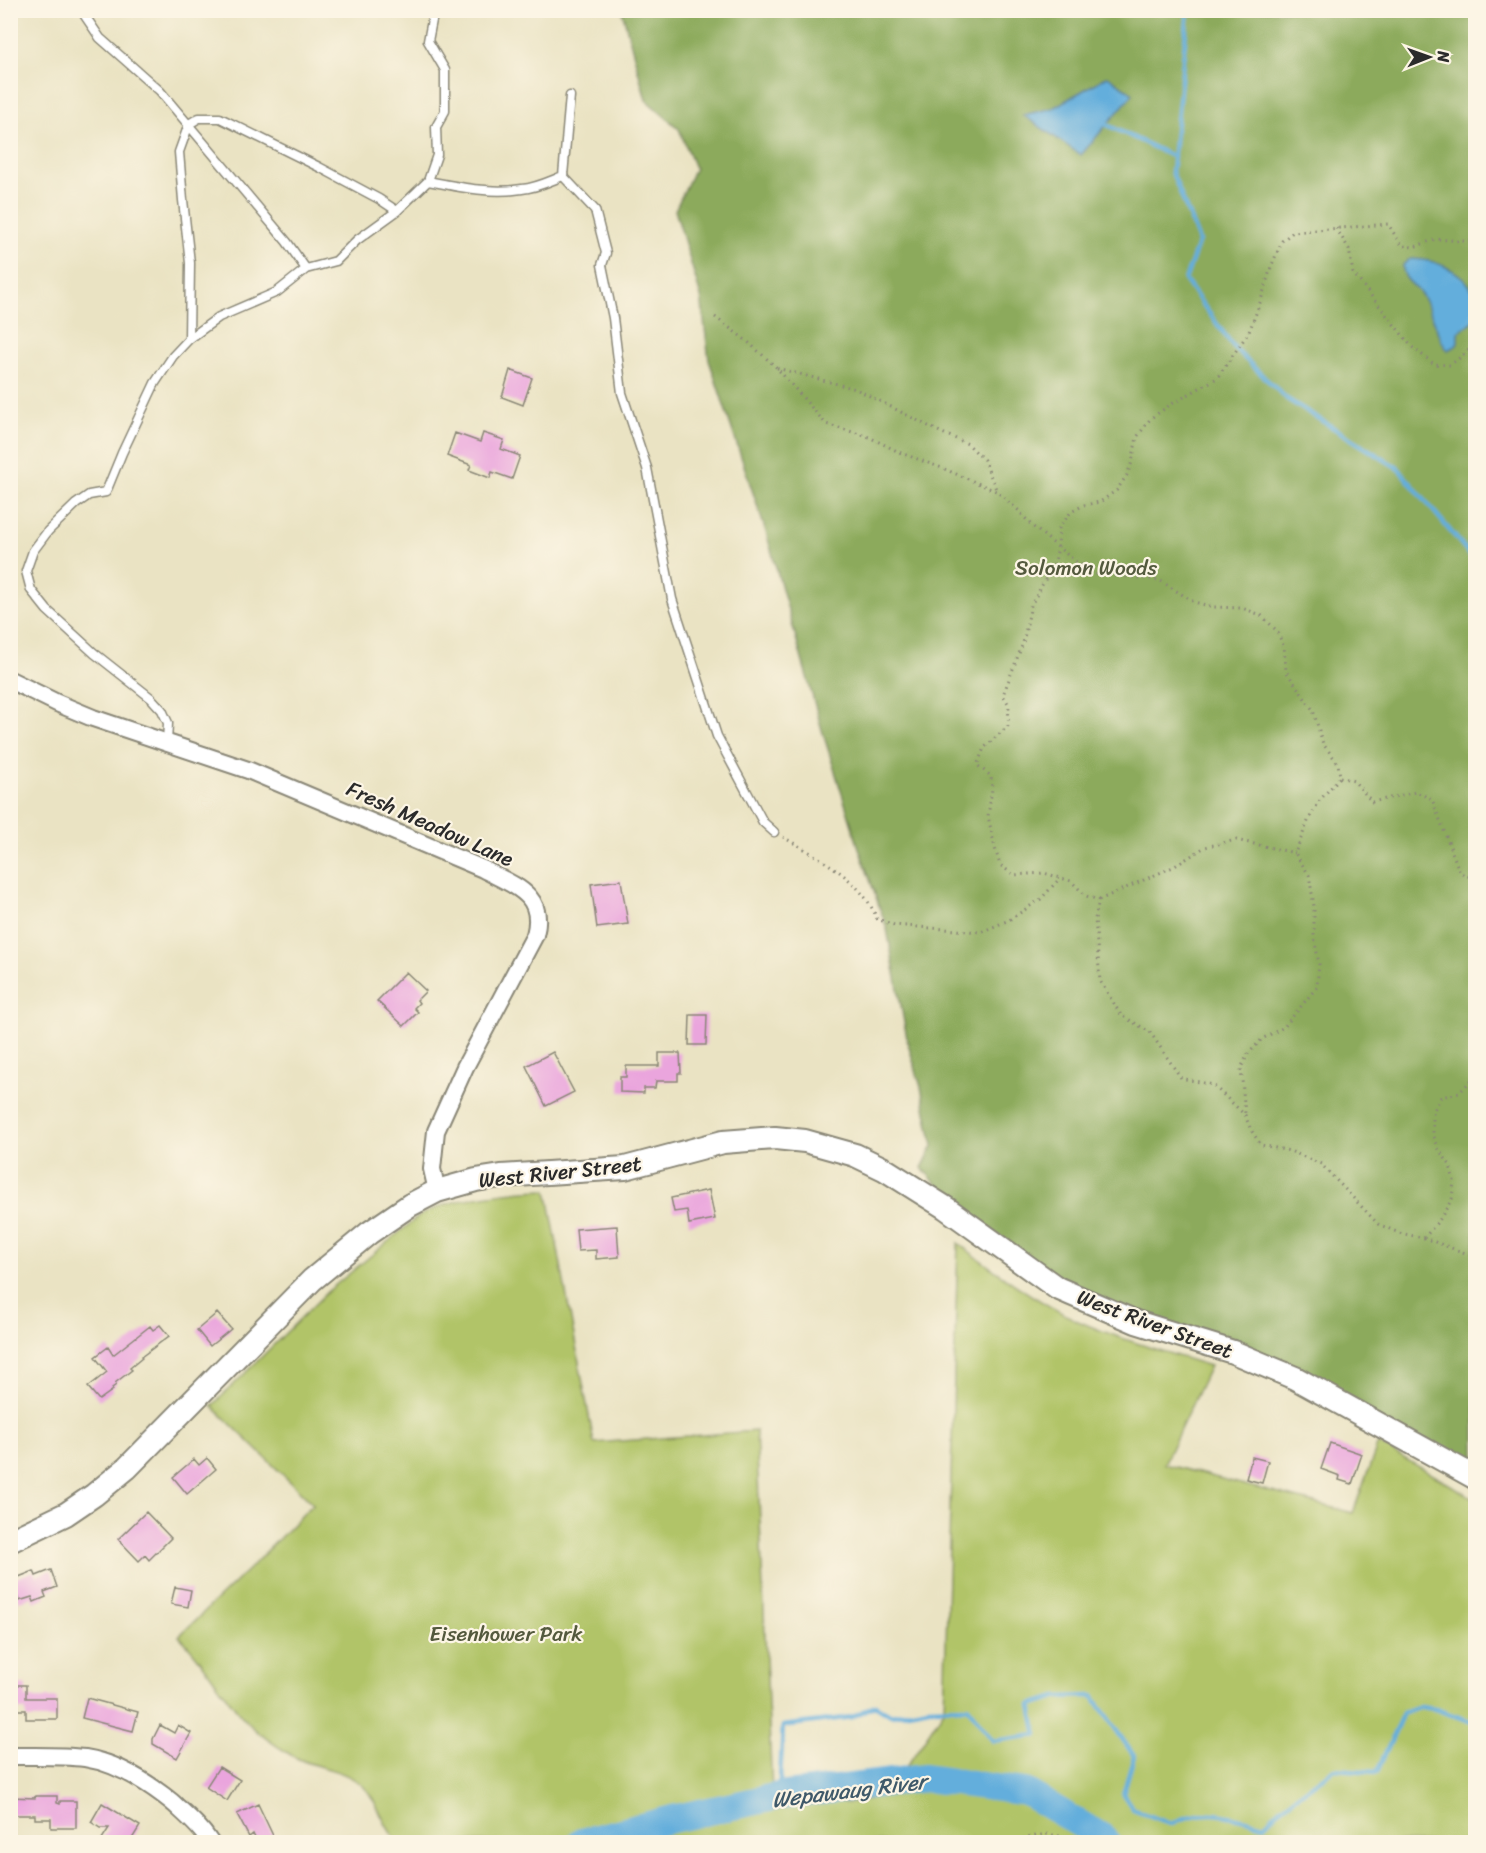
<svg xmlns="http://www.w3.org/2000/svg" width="1486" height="1853" font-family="Sriracha,sans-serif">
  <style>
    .green { fill: #b1c468; stroke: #6e784a; stroke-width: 1.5 }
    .forest { fill: #8caa5c; stroke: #5c6a44; stroke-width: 1.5 }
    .water { fill: #64aedc; stroke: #486c84; stroke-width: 1.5 }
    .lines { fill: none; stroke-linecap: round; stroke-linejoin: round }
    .stream { stroke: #64aedc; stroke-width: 4.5 }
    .river { stroke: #64aedc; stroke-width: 28 }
    .building { fill: #eaa5dd }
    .lane-casing { stroke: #8a8777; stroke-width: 11 }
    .street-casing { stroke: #8a8777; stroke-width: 20 }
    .secondary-casing { stroke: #8a8777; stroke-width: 26 }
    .path { stroke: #8a8777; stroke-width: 3; stroke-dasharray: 1.5 4.5; stroke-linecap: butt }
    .lane { stroke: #fff; stroke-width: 8 }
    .street { stroke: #fff; stroke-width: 16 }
    .secondary { stroke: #fff; stroke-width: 22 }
    .labels { text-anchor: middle; stroke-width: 4.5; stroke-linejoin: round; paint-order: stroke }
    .park-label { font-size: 21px; fill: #53593d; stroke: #fcf5e5 }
    .street-label { font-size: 21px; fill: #2b2b2b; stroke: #fcf5e5 }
    .water-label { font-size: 22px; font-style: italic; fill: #3f5969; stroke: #fcf5e5 }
  </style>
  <rect width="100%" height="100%" fill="#fcf5e5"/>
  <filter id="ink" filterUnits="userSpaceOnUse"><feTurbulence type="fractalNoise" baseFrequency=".0167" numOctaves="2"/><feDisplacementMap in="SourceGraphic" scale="12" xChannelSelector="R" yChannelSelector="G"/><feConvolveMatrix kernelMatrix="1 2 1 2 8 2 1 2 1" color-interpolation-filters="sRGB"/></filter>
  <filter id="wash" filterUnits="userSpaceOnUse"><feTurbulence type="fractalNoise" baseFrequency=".008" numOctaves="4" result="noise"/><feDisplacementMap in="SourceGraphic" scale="24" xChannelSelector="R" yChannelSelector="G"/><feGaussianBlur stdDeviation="1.35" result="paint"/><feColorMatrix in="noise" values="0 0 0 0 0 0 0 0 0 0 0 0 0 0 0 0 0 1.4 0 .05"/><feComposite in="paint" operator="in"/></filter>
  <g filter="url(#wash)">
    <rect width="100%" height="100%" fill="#eae3c3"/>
    <path class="green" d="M547,1190L594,1443L756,1431L772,1792L802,1789L845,1803H857L875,1797L895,1784L944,1710L958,1243C996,1272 1035,1301 1078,1321C1121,1340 1166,1352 1210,1366L1164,1464L1353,1513L1378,1443L1475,1499V1842H398C382,1826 379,1801 362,1785C341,1767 313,1769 291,1755C276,1746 259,1734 247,1722C222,1695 205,1662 179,1636L255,1563L313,1504L212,1406L327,1292L419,1216C452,1197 509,1191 547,1190Z"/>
    <path class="forest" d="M887,10L899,12L904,10L1475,11V1469L1088,1294L1019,1251L951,1200L922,1168L933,1146L921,1087L908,1044L887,929L859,848L822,730L766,532L709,360L701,297L675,210L695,168L679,129L646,100L622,11Z"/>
    <path class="water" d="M1108,76L1133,94L1081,155L1023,115L1053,108Z
      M1409,259C1437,258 1476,275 1476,307C1476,310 1476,314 1475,317C1473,324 1463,328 1458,332V343L1456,346L1448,350L1445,347C1435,330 1432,309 1420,293C1413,283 1402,280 1403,265Z"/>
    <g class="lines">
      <path class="stream" d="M1188,10L1172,172L1199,241L1185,280L1236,350L1287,399L1398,468L1476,562
        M1103,123L1174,157
        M779,1796L783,1726L852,1717L875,1705L891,1715L929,1708L968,1707L993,1741L1037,1735L1031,1705L1056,1697L1093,1696L1134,1756L1123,1794L1133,1809L1171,1824C1205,1806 1230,1816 1264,1825L1281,1808L1334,1769L1377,1772L1403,1713L1421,1707L1435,1709L1476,1723"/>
      <path class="river" d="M581,1842L672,1819L779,1796L925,1778L1026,1792L1102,1837L1107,1842"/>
    </g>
    <g id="blocks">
      <path class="building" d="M510,370L532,378L523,405L502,397Z
        M455,433L480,442L483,433L504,440L501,449L520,456L512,479L492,472L490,478L469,470L471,465L447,456Z
        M621,880L628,924L597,928L591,884Z
        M406,972L426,991L417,1000L419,1003L414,1008L418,1012L404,1026L377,1001Z
        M690,1015H707L706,1045H689Z
        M553,1052L574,1092L546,1106L526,1066Z
        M659,1053H680L681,1073H678V1081H656L655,1088H644V1093L620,1092V1077H626V1066H659Z
        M709,1190L715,1219L689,1224L687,1210L674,1212L671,1198Z
        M617,1226L619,1257L596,1259V1250L578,1251L576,1229Z
        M217,1313L231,1329L210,1346L197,1330Z
        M160,1325L169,1336L141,1357L142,1358L130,1368L132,1370L115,1383L116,1385L112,1388L113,1390L99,1400L88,1387L107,1372L95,1357L108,1347L113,1355L150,1326L153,1330Z
        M1330,1443L1362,1454L1352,1484L1339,1480L1340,1476L1321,1469Z
        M1252,1457L1268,1461L1262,1483L1246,1479Z
        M207,1458L216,1469L187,1494L173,1477L194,1459L199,1465Z
        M146,1512L171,1538L149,1560L145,1555L139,1561L118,1539Z
        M51,1570L57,1587L44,1592L46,1597L34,1602L32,1597L19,1601L11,1580L34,1571L36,1576Z
        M175,1587L191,1590L188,1607L171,1604Z
        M11,1685H26V1698H57V1719H26V1710H11Z
        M87,1698L138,1712L133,1731L82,1718Z
        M160,1725L174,1733L178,1725L191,1733L177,1758L153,1744V1739Z
        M219,1767L240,1780L227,1801L206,1787Z
        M35,1796H57V1803L60,1804V1801H76V1828H51V1819H35V1815H10V1797L35,1798Z
        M102,1803L140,1826L130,1842H100L109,1828H100L91,1822Z
        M258,1804L276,1842H257L253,1834L249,1837L237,1814Z"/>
    </g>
  </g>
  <g filter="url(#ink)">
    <use href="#blocks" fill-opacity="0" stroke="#8a8777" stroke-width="1.5"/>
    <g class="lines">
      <defs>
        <path id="lane" d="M81,10L100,38L160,91L287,242L306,269
          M570,96L563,176L595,210L606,253L602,265L613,318L622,393L647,468L672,599L717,736L763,822L774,832
          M428,181C459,187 490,194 522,189C536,188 550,181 563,176
          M189,339L190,263L183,200L179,152L189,124L199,118H220L319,167L379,199L397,211
          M167,743L168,723L162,710L151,698L94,653L47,610L31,590L26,571L33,551L48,531L76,504L89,495L106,492L122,453L155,383L173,356L189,339L219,317L277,292L306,269L336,261L357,240L397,211L428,181L437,155L436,127L445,111V70L428,41L434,10"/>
        <path id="street" d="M10,680L57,703L93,718L248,770L483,869C514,886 546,894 535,935L465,1067L436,1131L432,1169L437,1191
          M10,1756C35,1756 61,1755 85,1758C118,1763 147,1782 172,1802C186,1815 200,1826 210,1842"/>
        <path id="secondary" d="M10,1541L66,1514L94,1495L127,1468L312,1280L369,1233L410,1205L437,1191L476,1180L501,1176L625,1168L723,1142L775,1138L805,1141L855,1155L884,1169L946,1208L1057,1288L1136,1322L1233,1352L1295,1378L1476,1478"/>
      </defs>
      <use href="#lane" class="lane-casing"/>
      <use href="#street" class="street-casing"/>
      <use href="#secondary" class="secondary-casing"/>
      <path class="path" d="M1336,228L1349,249L1353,273L1412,347L1434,364L1450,365L1466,353L1476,342
        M1476,242L1436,239L1414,247L1402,246L1388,224L1293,232L1282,241L1271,267L1261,300L1249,332L1217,378L1170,405L1151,418L1137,437L1132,462L1127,475L1117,490L1100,502L1084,505L1071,512L1059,528L1058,547L1055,562L1031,605L1023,643L1003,695L1009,705L1008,726L984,748L977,765L991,776L992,789L988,816L995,848L1000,865L1014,875L1044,873L1071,881L1086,896L1099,900L1095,919L1100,981L1121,1015L1150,1032L1181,1078L1213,1085L1245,1115L1251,1130L1261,1145L1290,1151L1321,1164L1378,1224L1399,1233L1424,1238L1476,1257
        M715,317L747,341L776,367L826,424L869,437L901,453L942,468L996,491L1018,510L1032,526L1075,561L1096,574L1159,580L1194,602L1213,607L1242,608L1261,615L1277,631L1284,647L1286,671L1313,710L1323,744L1338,763L1340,777L1320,800L1309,819L1295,853L1309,875L1314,906V937L1319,964L1317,987L1284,1027L1262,1039L1248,1054L1241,1068L1245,1114
        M777,368L856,389L942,433L968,444L984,460L996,489
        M1340,777L1354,781L1372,802L1416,792L1432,799L1460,873L1476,879
        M783,837C818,857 862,879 877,919L894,925L981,932L1009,920L1041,899L1060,878
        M1099,900L1175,866L1205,847L1236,840L1295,853
        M1424,1238L1440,1219L1452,1199L1454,1181L1450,1165L1439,1150L1433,1134V1112L1441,1097L1459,1093L1476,1075
        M1005,1842L1046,1834L1060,1836L1065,1842"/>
      <use href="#lane" class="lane"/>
      <use href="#street" class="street"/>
      <use href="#secondary" class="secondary"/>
    </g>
  </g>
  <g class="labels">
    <g class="park-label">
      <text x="1086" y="575">Solomon Woods</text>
      <text x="506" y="1641">Eisenhower Park</text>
    </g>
    <g class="street-label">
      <text transform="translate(430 824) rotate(24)" y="7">Fresh Meadow Lane</text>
      <text transform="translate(560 1172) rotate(-6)" y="7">West River Street</text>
      <text transform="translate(1155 1324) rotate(20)" y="7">West River Street</text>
    </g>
    <g class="water-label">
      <text transform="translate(849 1790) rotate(-7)" y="8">Wepawaug River</text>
    </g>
  </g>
  <rect width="1486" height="1853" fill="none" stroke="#fcf5e5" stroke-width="36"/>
  <g transform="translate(1429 57) rotate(89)" stroke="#fcf5e5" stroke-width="4.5" paint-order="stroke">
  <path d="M0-4.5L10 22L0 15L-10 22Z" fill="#2b2b2b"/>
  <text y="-9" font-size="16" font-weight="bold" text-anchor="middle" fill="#2b2b2b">N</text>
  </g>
</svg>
